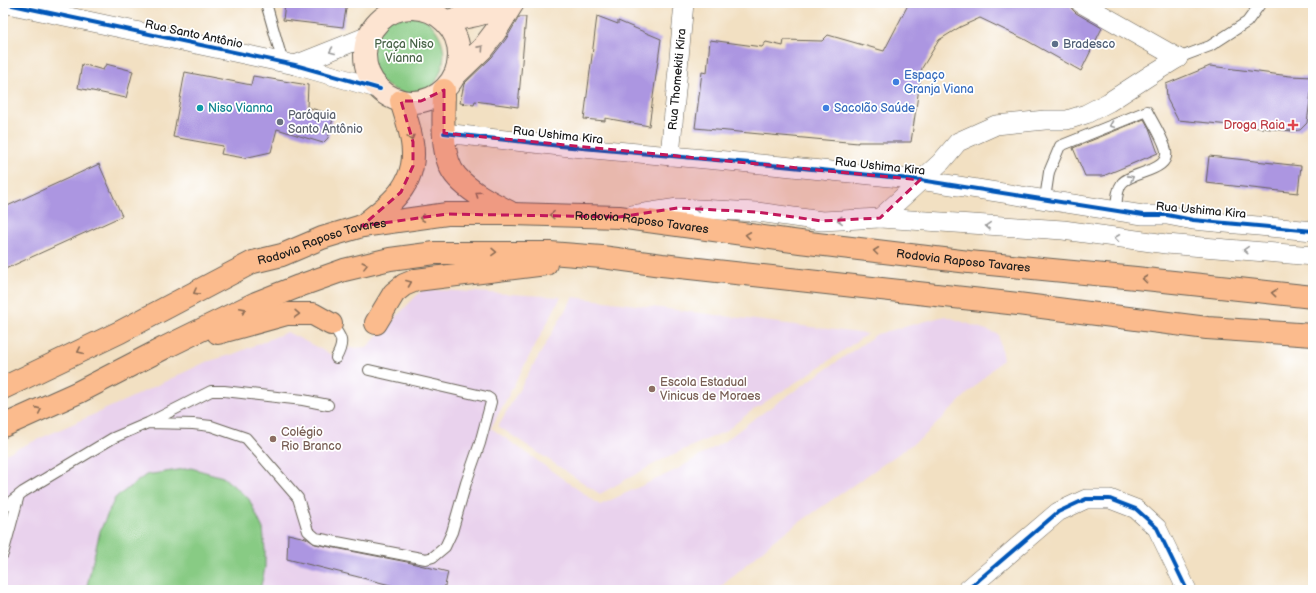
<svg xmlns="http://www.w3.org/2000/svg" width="1316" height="593" font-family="'Balsamiq Sans',sans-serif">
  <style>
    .built { fill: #e9d2ed }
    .green { fill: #88cb84; stroke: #527450 }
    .building { fill: #ac96e1 }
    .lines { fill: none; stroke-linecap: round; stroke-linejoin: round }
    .lane-casing { stroke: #676156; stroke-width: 12 }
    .street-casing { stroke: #676156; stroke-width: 20 }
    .secondary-casing { stroke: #676156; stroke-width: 24 }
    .highway-casing { stroke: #676156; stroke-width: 24 }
    .lane { stroke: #fff; stroke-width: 10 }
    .street { stroke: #fff; stroke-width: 19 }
    .secondary { stroke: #fde4d1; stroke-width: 22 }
    .highway { stroke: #fbbb8d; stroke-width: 22 }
    .cycleway-casing { stroke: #fff; stroke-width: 6 }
    .cycleway { stroke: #0057b8; stroke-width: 4 }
    .oneway { stroke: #988a80 }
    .oneway2 { stroke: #999 }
    .oneway3 { stroke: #8c6c54 }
    .marked { fill: #c2185b; fill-opacity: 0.2; stroke: #c2185b; stroke-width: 3; stroke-dasharray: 8 5; stroke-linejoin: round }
    .service-dot { fill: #5c6f8a; stroke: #fff; stroke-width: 1.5 }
    .shop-dot { fill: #3f7fe0; stroke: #fff; stroke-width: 1.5 }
    .culture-dot { fill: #0f9aa8; stroke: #fff; stroke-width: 1.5 }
    .worship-dot { fill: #6b7280; stroke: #fff; stroke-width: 1.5 }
    .health-dot { fill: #e0444e; stroke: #fff; stroke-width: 1.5 }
    .education-dot { fill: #8d6e63; stroke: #fff; stroke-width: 1.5 }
    .labels { text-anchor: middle; stroke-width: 3.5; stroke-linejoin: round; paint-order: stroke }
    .street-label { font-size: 12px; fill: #1c1c1c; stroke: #fff }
    .park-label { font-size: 12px; fill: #476246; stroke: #fff }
    .service-label { font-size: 12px; fill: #4e5e75; stroke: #fff; text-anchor: start }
    .shop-label { font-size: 12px; fill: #366cbe; stroke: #fff; text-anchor: start }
    .culture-label { font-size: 12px; fill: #0d838f; stroke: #fff; text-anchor: start }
    .worship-label { font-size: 12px; fill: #5b616d; stroke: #fff; text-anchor: start }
    .health-label { font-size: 12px; fill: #be3a42; stroke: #fff; text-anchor: end }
    .education-label { font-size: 12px; fill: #785e54; stroke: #fff; text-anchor: start }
  </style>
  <rect width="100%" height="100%" fill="#fff"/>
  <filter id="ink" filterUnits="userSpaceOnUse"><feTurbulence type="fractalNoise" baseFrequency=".025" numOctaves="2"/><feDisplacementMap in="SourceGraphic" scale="8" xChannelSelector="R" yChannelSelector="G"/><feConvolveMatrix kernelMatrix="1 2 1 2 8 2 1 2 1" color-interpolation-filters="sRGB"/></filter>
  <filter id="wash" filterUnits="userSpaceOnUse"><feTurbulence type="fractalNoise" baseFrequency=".012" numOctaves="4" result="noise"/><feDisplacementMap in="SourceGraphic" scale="16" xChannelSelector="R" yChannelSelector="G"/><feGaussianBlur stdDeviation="0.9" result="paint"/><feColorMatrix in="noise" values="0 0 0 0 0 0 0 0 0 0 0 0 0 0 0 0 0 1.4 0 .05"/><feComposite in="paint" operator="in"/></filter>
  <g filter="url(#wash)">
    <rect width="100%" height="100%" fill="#f2e0c2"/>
    <path class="built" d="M423,289L561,297L491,428L600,505L678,469L725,441L751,421L877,334L945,316L998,334L1003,359L924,436L774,540L717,590H3V455L126,400L206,362L234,354L287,332L336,357L341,349L367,347Z
      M573,297L867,334L821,366L750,412L726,431L665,458L600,494L498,426Z"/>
    <path class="green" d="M409,13C413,14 418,15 421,17C436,24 447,45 443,62C441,75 434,85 427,95C422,96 416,98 412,97C408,96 404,94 400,92C390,88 379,82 373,72C359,51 371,19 397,14C401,13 405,13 409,13Z
      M191,468L223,477L249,499L263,529L265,550V568L260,590H86L100,531L115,498L146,475Z"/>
    <g id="blocks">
      <path class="building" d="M285,3H347L343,27L283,20Z
        M909,3H1068L1070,4L1072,9L1076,13L1102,28L1081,71L1024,39L980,18L960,27L939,40L922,68L911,142H858V143L695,128L702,72L707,73L710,40L762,47L766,42L783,46L784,40L822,41L828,35L884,51Z
        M597,16L618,24V21L661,39L649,126L605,118V121L584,119Z
        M519,17H526L518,107L475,101L474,105L460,103L464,84L492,57L506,39Z
        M82,64L103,70L106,64L133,71L126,98L78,88Z
        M1210,66L1290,76L1313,77V92L1311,93L1307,123L1300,130L1292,131L1178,120L1167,99L1166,84Z
        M185,72L251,85L253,76L308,85L307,107L334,115L328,138L323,143L277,129L271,152L244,158L221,154L223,146L173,137Z
        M1144,119L1149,128L1158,153L1103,176H1085L1073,148Z
        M1209,156L1301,166L1298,193L1206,183Z
        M99,164L122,216L3,270V208Z
        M288,534L306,538L315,544L407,562L448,572L444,590H410L287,559Z"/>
    </g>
  </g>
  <g filter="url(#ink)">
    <use href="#blocks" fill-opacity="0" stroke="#676156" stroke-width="1"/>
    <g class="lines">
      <defs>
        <path id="lane" d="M266,3L283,63
          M1178,58L1210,46L1247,22L1261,3
          M1045,199L1049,172L1060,146L1147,111C1153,123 1161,135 1165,147C1174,172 1132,171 1122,183C1116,191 1117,202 1116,210
          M331,324C342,337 345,342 336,358
          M148,423L193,424L211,426L246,438L298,498L308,531L316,538L426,559L433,557L445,547L452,532L466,483L480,443L491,402L490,399L487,397L369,370
          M3,508L23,492L113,438L148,423L211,391H224L303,400L328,405
          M3,554L19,495"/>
        <g id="street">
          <path d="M3,3L295,65L380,89"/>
          <path d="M1081,3L1178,58"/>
          <path d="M295,65L368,36"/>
          <path d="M444,133L560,146L782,166L920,180L1143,215H1167L1193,220L1313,231"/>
          <path id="s1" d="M670,156L684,3"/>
          <path d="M632,215L678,208L757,212L822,221L880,218L941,162L958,142L996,125L1045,120H1067L1086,114L1109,102L1152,74L1178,58"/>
          <path d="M880,218L1063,230L1166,244L1313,256"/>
          <path d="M967,590L1058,512L1086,499H1110L1136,509L1157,528L1187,590"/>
        </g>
        <path id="secondary" d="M365 55a47 47 0 1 1 94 0a47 47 0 1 1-94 0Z
          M445,21C467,17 489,14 509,3
          M454,76L482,49L495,32L513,3"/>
        <g id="highway">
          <path d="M444,90C444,115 439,158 457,177C471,193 493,203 511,213"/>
          <path d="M362,226C391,203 419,184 412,142C410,128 405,114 401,101"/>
          <path d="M376,323L394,293L404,285L416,280L546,264"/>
          <path d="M218,333L287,314H313L331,324"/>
          <path id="s2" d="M3,388L120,332L253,262L282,255L322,238L362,226L447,214H512L619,217L800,242L969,262L1136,278L1313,297"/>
          <path d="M3,426L79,392L164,348L256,303L299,286L344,270L390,259L435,253H550L602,257L662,265L1018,304L1207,328L1313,335"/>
        </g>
      </defs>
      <use href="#lane" class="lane-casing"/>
      <use href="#street" class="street-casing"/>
      <use href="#secondary" class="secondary-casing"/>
      <use href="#highway" class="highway-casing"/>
      <use href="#lane" class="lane"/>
      <use href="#street" class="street"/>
      <use href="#secondary" class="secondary"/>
      <use href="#highway" class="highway"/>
      <defs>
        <path id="cycleway" d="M3,3L295,65L380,89
          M444,133L560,146L782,166L920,180L1143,215H1167L1193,220L1313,231
          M967,590L1058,512L1086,499H1110L1136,509L1157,528L1187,590"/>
      </defs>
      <use href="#cycleway" class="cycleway-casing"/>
      <use href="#cycleway" class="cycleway"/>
    </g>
    <defs><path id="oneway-chevron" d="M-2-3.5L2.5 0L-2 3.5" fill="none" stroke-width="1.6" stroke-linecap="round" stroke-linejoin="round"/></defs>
    <use class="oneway" href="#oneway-chevron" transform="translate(481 48) rotate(-48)"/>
    <g class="oneway2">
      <use href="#oneway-chevron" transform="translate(332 51) rotate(158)"/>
      <use href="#oneway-chevron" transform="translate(1112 125) rotate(158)"/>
      <use href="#oneway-chevron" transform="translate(1131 178) rotate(-28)"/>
      <use href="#oneway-chevron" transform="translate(697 209) rotate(-177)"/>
      <use href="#oneway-chevron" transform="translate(840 220) rotate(177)"/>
      <use href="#oneway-chevron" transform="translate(988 226) rotate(-176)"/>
      <use href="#oneway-chevron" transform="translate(1117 238) rotate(-172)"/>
      <use href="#oneway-chevron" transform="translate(1246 250) rotate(-176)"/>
    </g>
    <g class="oneway3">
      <use href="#oneway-chevron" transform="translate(411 138) rotate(77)"/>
      <use href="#oneway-chevron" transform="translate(478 194) rotate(-145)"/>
      <use href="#oneway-chevron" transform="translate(552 215) rotate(-178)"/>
      <use href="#oneway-chevron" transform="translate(422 218) rotate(172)"/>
      <use href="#oneway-chevron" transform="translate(748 235) rotate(-172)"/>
      <use href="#oneway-chevron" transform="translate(876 251) rotate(-173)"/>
      <use href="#oneway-chevron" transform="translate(494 252) rotate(1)"/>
      <use href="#oneway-chevron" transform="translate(365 265) rotate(-14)"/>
      <use href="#oneway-chevron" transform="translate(1145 279) rotate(-173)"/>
      <use href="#oneway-chevron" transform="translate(409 283) rotate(-22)"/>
      <use href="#oneway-chevron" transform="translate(196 292) rotate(152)"/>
      <use href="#oneway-chevron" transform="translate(1274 293) rotate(-174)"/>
      <use href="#oneway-chevron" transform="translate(243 310) rotate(-26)"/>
      <use href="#oneway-chevron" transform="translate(297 314) rotate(2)"/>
      <use href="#oneway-chevron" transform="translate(80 351) rotate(155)"/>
      <use href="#oneway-chevron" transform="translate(39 410) rotate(-24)"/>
    </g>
  </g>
  <path class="marked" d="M444,90V133L920,180L880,218L822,221L757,212L678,208L619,217L447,214L362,226L401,192L413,166V142L401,101H421Z"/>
  <circle class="service-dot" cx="1055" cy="44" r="4"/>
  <g class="shop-dot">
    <circle cx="896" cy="82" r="4"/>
    <circle cx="826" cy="108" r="4"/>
  </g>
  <circle class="culture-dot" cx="200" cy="108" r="4"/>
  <circle class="worship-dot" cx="280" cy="122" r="4"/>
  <path class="health-dot" d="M1291 119h4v4h4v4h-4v4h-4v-4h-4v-4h4z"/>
  <g class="education-dot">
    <circle cx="652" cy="389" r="4"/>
    <circle cx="273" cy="439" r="4"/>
  </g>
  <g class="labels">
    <g class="street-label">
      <text transform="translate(194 34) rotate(12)" y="4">Rua Santo Antônio</text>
      <text dy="4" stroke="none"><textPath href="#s1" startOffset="77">Rua Thomekiti Kira</textPath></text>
      <text transform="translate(558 135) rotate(6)" y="4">Rua Ushima Kira</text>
      <text transform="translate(880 166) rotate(6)" y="4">Rua Ushima Kira</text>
      <text transform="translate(1201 210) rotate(5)" y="4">Rua Ushima Kira</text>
      <text dy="4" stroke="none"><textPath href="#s2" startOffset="676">Rodovia Raposo Tavares</textPath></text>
      <text dy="4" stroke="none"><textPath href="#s2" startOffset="352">Rodovia Raposo Tavares</textPath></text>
      <text dy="4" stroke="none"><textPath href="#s2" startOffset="1000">Rodovia Raposo Tavares</textPath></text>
    </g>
    <g class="park-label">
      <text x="404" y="48">Praça Niso<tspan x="404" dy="14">Vianna</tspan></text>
    </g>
    <g class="service-label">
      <text x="1063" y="48">Bradesco</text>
    </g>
    <g class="shop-label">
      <text x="904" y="79">Espaço<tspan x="904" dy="14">Granja Viana</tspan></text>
      <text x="834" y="112">Sacolão Saúde</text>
    </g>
    <g class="culture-label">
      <text x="208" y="112">Niso Vianna</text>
    </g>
    <g class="worship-label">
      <text x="288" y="119">Paróquia<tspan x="288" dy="14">Santo Antônio</tspan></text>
    </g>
    <g class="health-label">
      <text x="1285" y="129">Droga Raia</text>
    </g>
    <g class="education-label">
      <text x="660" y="386">Escola Estadual<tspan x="660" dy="14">Vinicus de Moraes</tspan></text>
      <text x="281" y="436">Colégio<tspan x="281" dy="14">Rio Branco</tspan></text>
    </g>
  </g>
  <rect width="1316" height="593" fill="none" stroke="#fff" stroke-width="16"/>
</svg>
